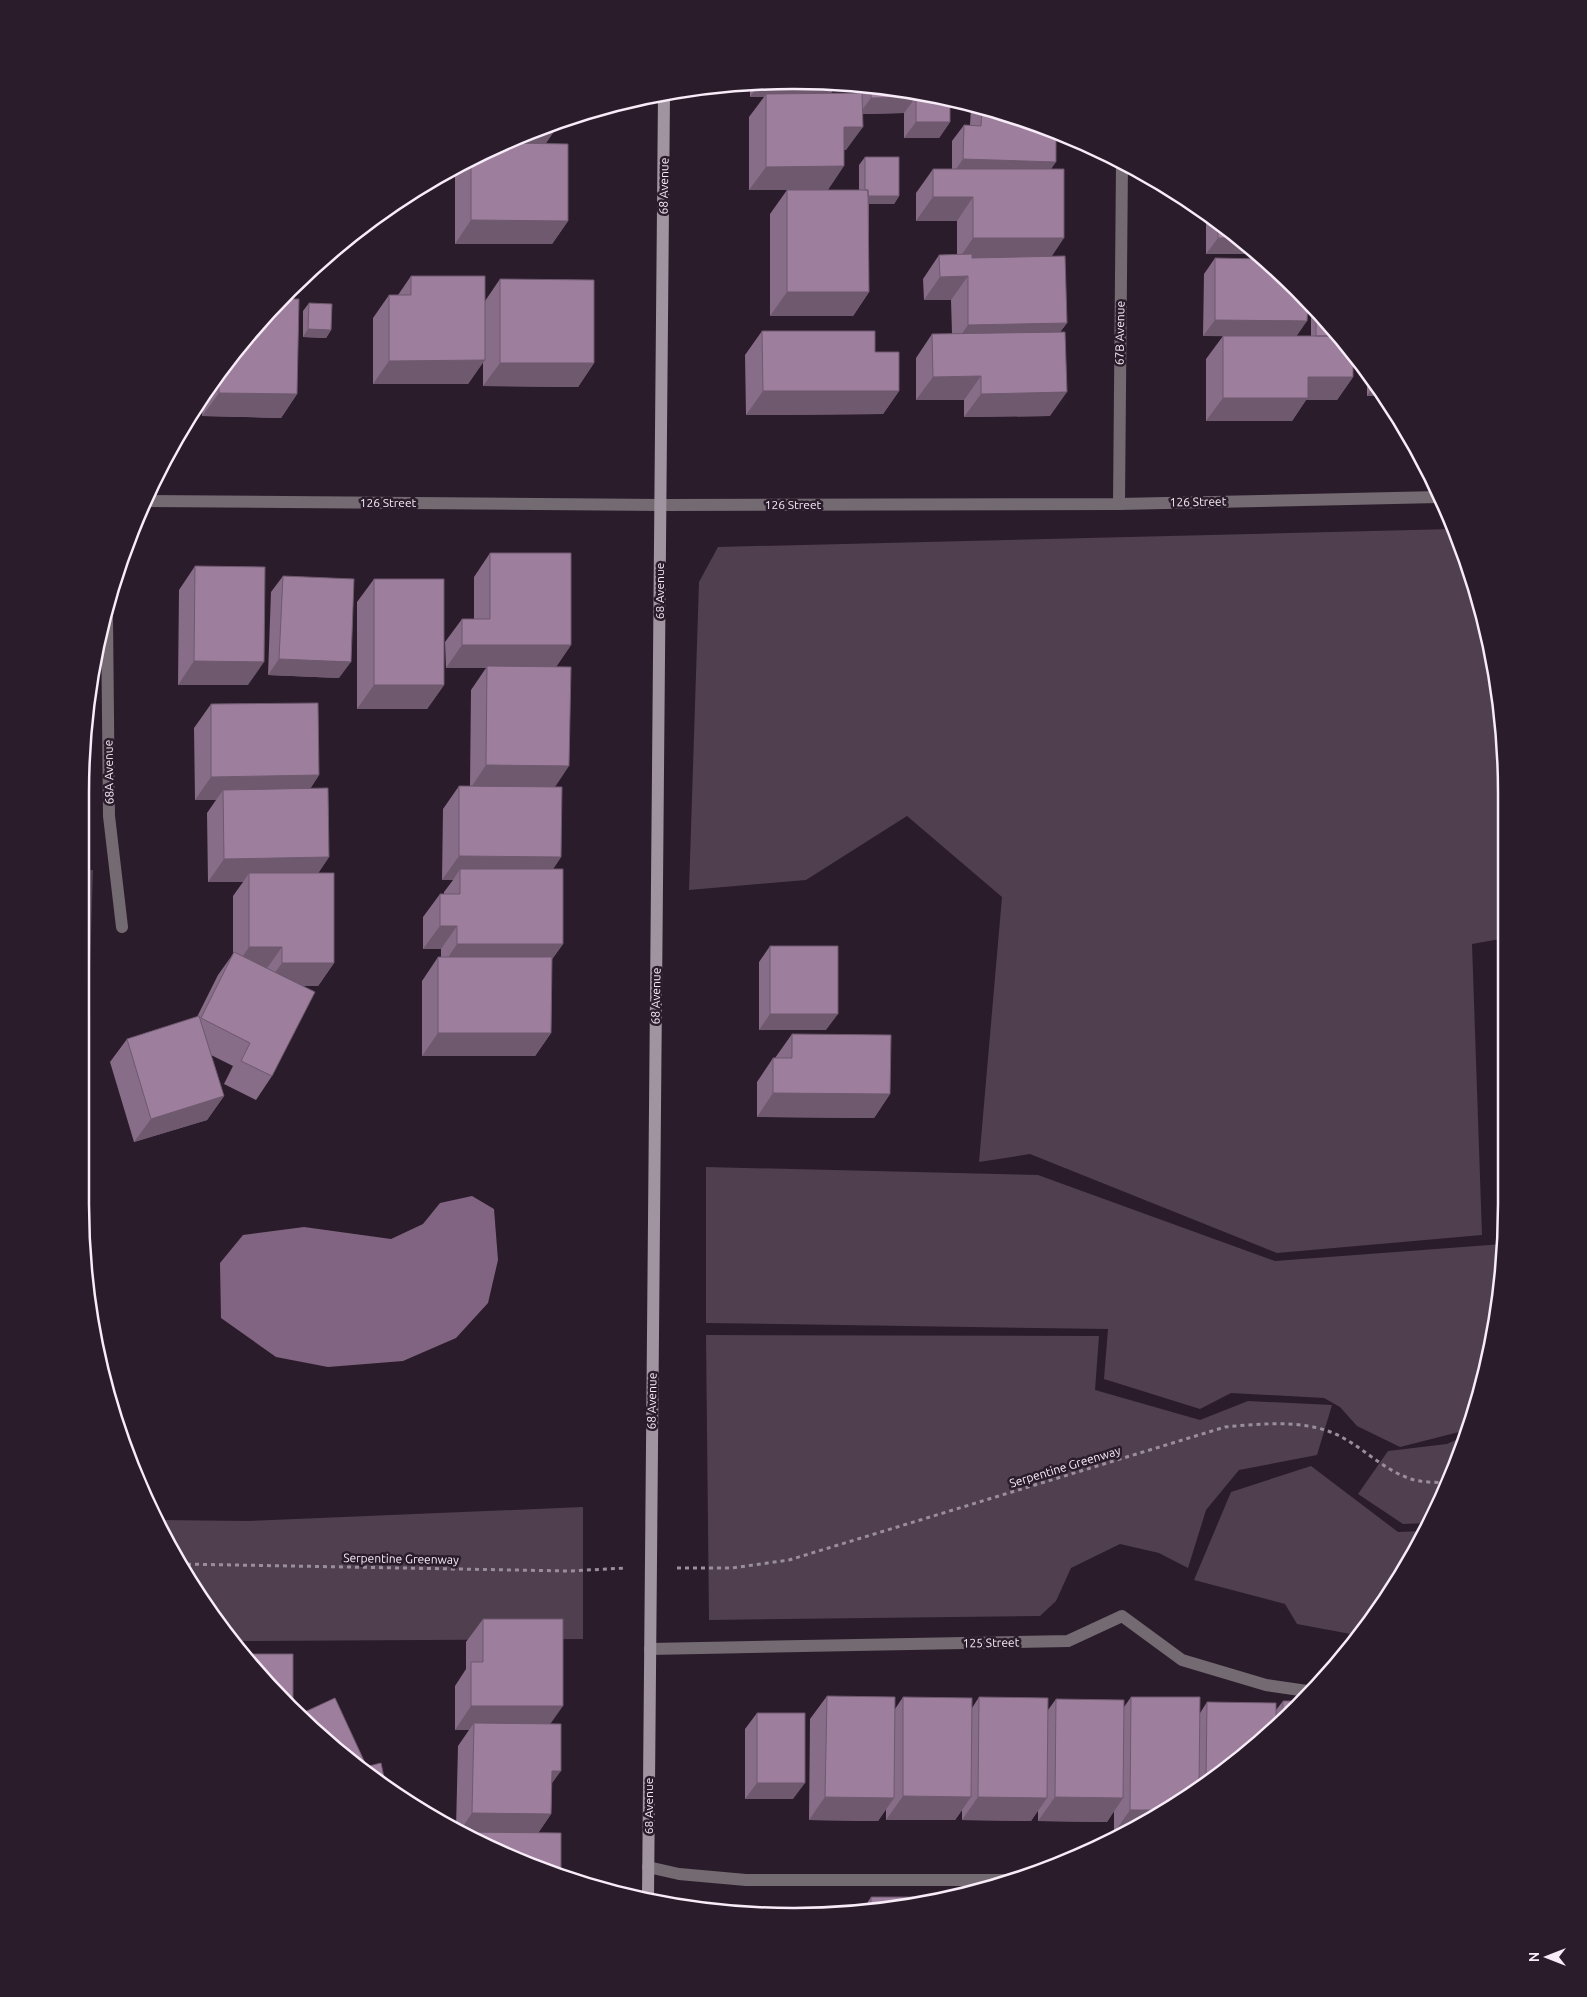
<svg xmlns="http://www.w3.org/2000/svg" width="1587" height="1997" font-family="Ubuntu,sans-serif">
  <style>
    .green { fill: #4f3f4f }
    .water { fill: #816481 }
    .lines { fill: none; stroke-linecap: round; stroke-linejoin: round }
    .path { stroke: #9b8e9b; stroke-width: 3; stroke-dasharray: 4 4; stroke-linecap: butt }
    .lane { stroke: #736a72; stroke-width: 12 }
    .street { stroke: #736a72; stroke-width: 12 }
    .secondary { stroke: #a194a1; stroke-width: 12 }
    .wall { fill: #876d87 }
    .shaded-wall { fill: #6e596e }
    .building { fill: #9d7f9d; stroke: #6e596e }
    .labels { text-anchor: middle; stroke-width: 5; stroke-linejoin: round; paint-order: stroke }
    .street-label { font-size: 12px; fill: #f7ecf7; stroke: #2b1c2b }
    .rim { fill: none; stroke: #f7ecf7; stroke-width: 2.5 }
  </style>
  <rect width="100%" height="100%" fill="#2b1c2b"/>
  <path class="green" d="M1453,529L1469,564L1505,747L1506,938L1472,944L1482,1235L1277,1253L1030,1154L979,1162L1002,897L907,816L806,880L689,890L699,582L718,547Z
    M81,870H93L83,1198H80Z
    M706,1167L1038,1175L1275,1261L1503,1244L1493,1342L1470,1420L1459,1432L1400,1447L1357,1426L1340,1407L1324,1398L1231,1393L1200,1409L1104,1379L1108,1329L706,1323Z
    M706,1335L1099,1336L1095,1390L1200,1420L1248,1401L1332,1405L1317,1455L1239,1470L1206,1510L1188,1568L1159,1553L1120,1544L1071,1568L1056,1601L1040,1616L709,1620Z
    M1465,1436L1453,1477L1428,1523L1403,1524L1358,1494L1388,1451L1447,1444Z
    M1311,1466L1398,1532L1424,1531L1387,1600L1356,1635L1297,1624L1285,1604L1194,1580L1231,1492Z
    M583,1507V1639L237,1641L175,1560L159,1520L247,1521Z"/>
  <path class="water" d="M472,1196L494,1209L498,1260L488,1303L456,1338L403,1361L328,1367L276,1357L221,1318L220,1263L243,1235L304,1227L391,1239L423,1224L440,1203Z"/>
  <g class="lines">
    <path class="path" d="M179,1564L569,1571L626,1568
      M677,1568H732L789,1560L1225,1427C1258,1424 1296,1420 1328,1431C1359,1442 1380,1469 1411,1479C1423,1483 1437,1482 1449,1483"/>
    <path class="lane" d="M648,1867L679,1874L746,1880H1009"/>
    <path class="street" d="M146,501L661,505L1119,504L1439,497
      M1119,504L1122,162
      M107,617L109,816L122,927
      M650,1649L1068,1641L1122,1616L1182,1660L1266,1685L1307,1691"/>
    <path class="secondary" d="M648,1898L664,94"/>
  </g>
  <path class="wall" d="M839,82L831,93H859V85L950,100V122L939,138H904V113L863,114L846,150H844L828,190H749V117L764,97H750V84Z
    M974,104H978L1056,134L1050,169L1052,256L1067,323L1060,332L1050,416L964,417V400H916V358L932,334H952L951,300H924L923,279L939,255H957V221H916V193L933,169H952V141L964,125H970L971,108Z
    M562,119L546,143L568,221L552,244H455V168Z
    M865,157L899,196L894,204H869V292L853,316H770V214L787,190H859V165Z
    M1206,214L1228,228L1256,254H1206Z
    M1215,258L1297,336H1311V317L1316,310L1353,377L1337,400H1306L1292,421H1206V359L1223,336H1203L1204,274Z
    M411,276L485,301L500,279L594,363L578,387L483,386V362L468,384H373V318L389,295H398Z
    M309,303L331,330L326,338L303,337V311Z
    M257,323L297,394L281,418L202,416L203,399Z
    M762,331L875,352L899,391L883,414L746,415L745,355Z
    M1367,374L1382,396H1367Z
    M490,553L571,645L556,667L555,787L561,857L553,869L563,944L552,959L551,1033L535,1056H422V981L438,957H441V949H423V917L440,894H444V892L453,880H442L443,809L459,786H470L471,690L486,668H446L445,642L462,619H474V577Z
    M195,566L248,685H178L179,590Z
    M283,576L339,678L268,675L271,592Z
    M374,579L444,685L427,709H357V602Z
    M211,704L319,775L310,789L329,857L318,873L334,963L318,986H303L272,1076L256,1100L224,1084L233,1066L211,1055L224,1096L207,1120L134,1142L110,1062L127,1039L197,1017L218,975L233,954V896L243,882H208L207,813L216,800H195L194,728Z
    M770,946L826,1030H759V962Z
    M792,1034L890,1094L874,1118L757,1117V1082L773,1058H775Z
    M483,1619L550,1724L552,1783L551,1814L538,1833L561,1873L456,1829L458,1746L469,1730H455V1686L466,1669V1642Z
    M827,1696L895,1709L903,1697L972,1708L979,1697L1048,1710L1056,1699L1124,1707L1131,1697L1200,1713L1207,1702L1276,1710L1283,1701H1298L1264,1740L1150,1822L1114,1833V1811L1107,1822L1038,1821V1810L1031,1821L962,1820V1810L955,1820H886V1809L878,1821L809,1820L810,1719Z
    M757,1713L793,1799H745V1729Z
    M871,1897L914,1901L866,1907V1905Z"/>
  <path class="shaded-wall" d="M839,82L828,97L766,94L764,97H750L759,84Z
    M916,97L904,113L859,114L871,98Z
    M560,120H562L546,143H508Z
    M916,122H950L939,138H904Z
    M844,127H863L846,150L828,151Z
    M963,159L1056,162L1045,178L952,175Z
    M844,166L828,190H749L766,167Z
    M865,196H899L894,204H859Z
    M933,197H973L957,221H916Z
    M471,220L568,221L552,244H455Z
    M973,238H1064L1048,262H957Z
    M1218,238H1239L1256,254H1206Z
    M968,276L951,300H924L940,277Z
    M787,292H869L853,316H770Z
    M1215,320L1307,321L1296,337L1203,336Z
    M1067,323L1050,346L952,348L968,325Z
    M308,329L331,330L326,338L303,337Z
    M485,360L468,384H373L389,361Z
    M500,363H594L578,387L483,386Z
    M981,376L964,400H916L933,377Z
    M1308,377H1353L1337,400H1306L1292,421H1206L1223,398Z
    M1374,385L1382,396H1367Z
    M763,391H899L883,414L746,415Z
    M1067,392L1050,416L964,417L981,394Z
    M219,393L297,394L281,418L202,416Z
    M462,645H571L555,668L487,666L486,668H446Z
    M279,659L351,662L339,678L268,675Z
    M194,661L264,662L248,685H178Z
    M374,685H444L427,709H357Z
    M486,765L569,766L553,790L470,789Z
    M319,775L303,799L223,790L216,800H195L211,777Z
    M459,856L561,857L545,881L460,869L453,880H442Z
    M329,857L313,881L249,873L243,882H208L224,859Z
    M440,926H457L441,949H423Z
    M457,944H563L546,968H441Z
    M249,947H282L265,971H233Z
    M282,963H334L318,986H265Z
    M770,1014H838L826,1030H759Z
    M438,1033H551L535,1056H422Z
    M773,1093L890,1094L874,1118L757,1117Z
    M224,1096L207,1120L134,1142L151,1119Z
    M282,1700H293L288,1707Z
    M471,1706H563L546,1730L474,1723L469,1730H455Z
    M552,1771H561L544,1794Z
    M757,1783H805L793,1799H745Z
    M903,1796L971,1797L955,1820H886Z
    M825,1797L894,1798L878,1821L809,1820Z
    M978,1797L1047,1798L1031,1821L962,1820Z
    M1055,1797L1123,1798L1107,1822L1038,1821Z
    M1130,1810H1166L1150,1822L1121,1834L1114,1833Z
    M472,1813L551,1814L535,1838L473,1837L460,1831Z"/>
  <path class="building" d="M871,87L950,100V122H916V97L871,98Z
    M862,93L863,127H844V166L766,167V94Z
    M982,106L1056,134V162L963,159L964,125L981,126Z
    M508,143L568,144V221L471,220V160Z
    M865,157H899V196H868V190H865Z
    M933,169H1064V238H973V197H933Z
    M787,190H868L869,292H787Z
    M1218,221L1228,228L1239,238H1218Z
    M972,254V258L1065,256L1067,323L968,325V276L940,277L939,255Z
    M1215,258L1261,259L1308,302L1307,321L1215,320Z
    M411,276H485V360L389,361V295H411Z
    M500,279L594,280V363H500Z
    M282,299H299L297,394L219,393V376L257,323Z
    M309,303L332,304L331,330L308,329Z
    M1316,310L1330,323L1339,336H1316Z
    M762,331H875V352H899V391H763Z
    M1065,332L1067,392L981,394V376L933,377L932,334Z
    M1223,336H1339L1353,355V377H1308V398H1223Z
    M490,553H571V645H462V619H490Z
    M195,566L265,567L264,662L194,661Z
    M283,576L354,579L351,662L279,659Z
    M374,579H444V685H374Z
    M487,666L571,667L569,766L486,765Z
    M318,703L319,775L211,777V704Z
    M459,786L562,787L561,857L459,856Z
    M328,788L329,857L224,859L223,790Z
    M460,869H563V944H457V926H440V894H460Z
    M249,873H334V963H282V947H249Z
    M770,946H838V1014H770Z
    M234,952L315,992L272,1076L241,1061L250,1043L201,1018Z
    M438,957H552L551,1033H438Z
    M199,1016L224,1096L151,1119L127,1039Z
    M792,1034L891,1035L890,1094L773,1093V1058H792Z
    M483,1619H563V1706H471V1662H483Z
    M247,1654H293V1700H282Z
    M827,1696L895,1697L894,1798L825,1797Z
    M903,1697L972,1698L971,1797L903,1796Z
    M979,1697L1048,1698L1047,1798L978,1797Z
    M1131,1697H1200L1199,1786L1166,1810H1130Z
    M335,1698L366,1765L364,1766L298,1715Z
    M1056,1699L1124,1700L1123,1798L1055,1797Z
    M1283,1701H1298L1283,1719Z
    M1207,1702L1276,1703V1726L1264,1740L1206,1781Z
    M757,1713H805V1783H757Z
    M474,1723L561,1724V1771H552L551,1814L472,1813Z
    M381,1763L385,1782L365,1767Z
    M463,1832L561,1833V1873Z
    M871,1897H914V1901L871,1907Z"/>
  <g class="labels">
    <g class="street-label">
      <text transform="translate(664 186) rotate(-89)" y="4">68 Avenue</text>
      <text transform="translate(1120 333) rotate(-89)" y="4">67B Avenue</text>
      <text transform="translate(1198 502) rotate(-1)" y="4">126 Street</text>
      <text x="388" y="507">126 Street</text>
      <text x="793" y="509">126 Street</text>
      <text transform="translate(660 591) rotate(-90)" y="4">68 Avenue</text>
      <text transform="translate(109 772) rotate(-91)" y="4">68A Avenue</text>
      <text transform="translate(656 996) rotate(-89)" y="4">68 Avenue</text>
      <text transform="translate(652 1401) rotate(-89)" y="4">68 Avenue</text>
      <text transform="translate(1065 1467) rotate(-17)" y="4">Serpentine Greenway</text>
      <text transform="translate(401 1559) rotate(1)" y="4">Serpentine Greenway</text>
      <text transform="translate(991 1643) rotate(-1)" y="4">125 Street</text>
      <text transform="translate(649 1806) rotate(-90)" y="4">68 Avenue</text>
    </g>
  </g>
  <path d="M0 0H1587V1997H0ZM793 89H794A704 704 0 0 1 1498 793V1204A704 704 0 0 1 794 1908H793A704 704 0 0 1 89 1204V793A704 704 0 0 1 793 89Z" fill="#2b1c2b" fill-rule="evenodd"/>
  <path class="rim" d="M793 89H794A704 704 0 0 1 1498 793V1204A704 704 0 0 1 794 1908H793A704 704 0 0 1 89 1204V793A704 704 0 0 1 793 89Z"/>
  <g transform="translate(1547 1957) rotate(270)" stroke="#2b1c2b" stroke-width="4" paint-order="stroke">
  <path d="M0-4L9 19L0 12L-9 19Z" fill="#f7ecf7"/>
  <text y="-8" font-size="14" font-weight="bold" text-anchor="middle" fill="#f7ecf7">N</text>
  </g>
</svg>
